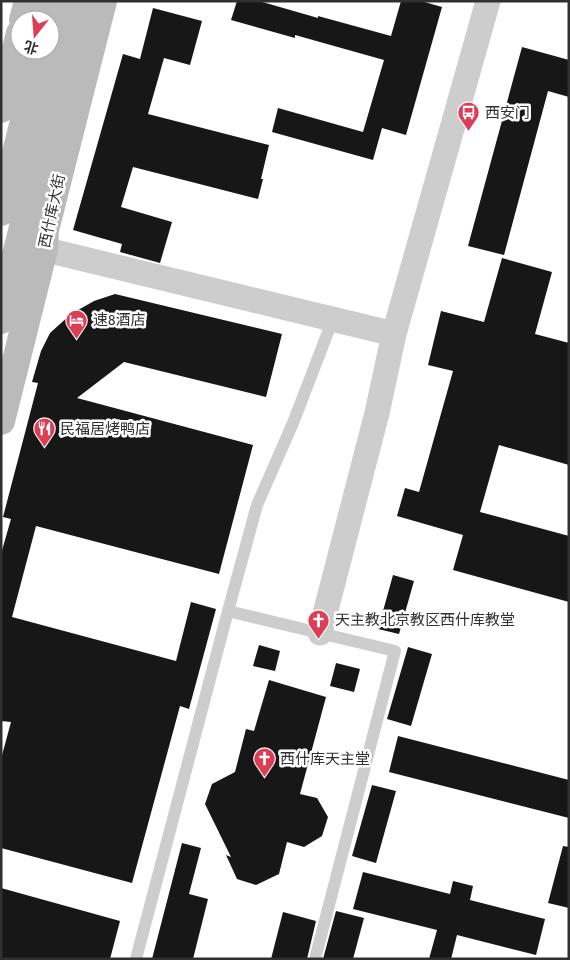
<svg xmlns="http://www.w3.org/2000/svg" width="570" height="960" font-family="'Fira Sans Condensed','Noto Sans SC',sans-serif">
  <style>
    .building { fill: #171717 }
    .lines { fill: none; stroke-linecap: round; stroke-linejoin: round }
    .lane { stroke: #cdcdcd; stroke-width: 12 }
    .street { stroke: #cdcdcd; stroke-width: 25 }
    .secondary { stroke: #bababa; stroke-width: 28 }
    .labels { text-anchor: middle; stroke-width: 5; stroke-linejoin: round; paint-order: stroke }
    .poi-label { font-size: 15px; fill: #303030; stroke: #fff; text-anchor: start }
    .street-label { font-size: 15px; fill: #303030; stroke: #fff }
  </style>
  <rect width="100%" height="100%" fill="#fff"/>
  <path class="building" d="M237,1H259L318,18V16L391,36L401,1H421L442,7L406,135L382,128L373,160L272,132L278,108L363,132L384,60L295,35V38L231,20Z
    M153,8L202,21L190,65L164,58L148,114L269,145L261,179H263L258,199L133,167L121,207L172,222L160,263L120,252L122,244L73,230L123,54L140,59Z
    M522,47L569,60V97L548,91L504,255L468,246Z
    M502,258L552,272L535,334L569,343V465L499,445L480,512L569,536V602L453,570L463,535L397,516L405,488L419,492L453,371L428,365L441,311L484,322Z
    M115,294L282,334L266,397L124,362L77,398L253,445L219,574L36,526L12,617L176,661L191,602L216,609L189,709L180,706L132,883L1,848V759L11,722L1,721V554L11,519L3,517L38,383L32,382L41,351L50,333L71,314L94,301Z
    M393,575L414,581L399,634L378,629Z
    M259,645L280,651L275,671L253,666Z
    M408,647L432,654L411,726L387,719Z
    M336,663L360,669L354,692L330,686Z
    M269,680L326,697L300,794L317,798L328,817L322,836L304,847L287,842L279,874L256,885L237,879L226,855L231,857L205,804L212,784L235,772L246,729L254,731Z
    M398,736L569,780V818L389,772Z
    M372,785L396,791L376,863L352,856Z
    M182,843L201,848L189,894L208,899L193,959H152Z
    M563,846L569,847V908L548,903Z
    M363,872L450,894L453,881L473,886L470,900L545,919L536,955L457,935L451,959H429L437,930L353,909Z
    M1,888L120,921L110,959H1Z
    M336,911L364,918L353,959H323Z
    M283,912L316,921L307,959H271Z"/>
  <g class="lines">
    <path class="lane" d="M228,611L395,651L315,959
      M136,959L228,611L257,505L293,423L333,319"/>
    <path class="street" d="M26,245L394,334L488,1
      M320,633L377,413L394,334"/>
    <path class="secondary" d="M23,20L28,1
      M50,20L54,1
      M1,109L20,33
      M1,212L42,50
      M1,320L11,281L15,259L80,1
      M1,421L44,249L45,230L103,1"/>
  </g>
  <defs>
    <symbol id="bus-pin" viewBox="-11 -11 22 30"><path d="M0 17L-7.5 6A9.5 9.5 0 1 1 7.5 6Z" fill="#dc3e55" stroke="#fff"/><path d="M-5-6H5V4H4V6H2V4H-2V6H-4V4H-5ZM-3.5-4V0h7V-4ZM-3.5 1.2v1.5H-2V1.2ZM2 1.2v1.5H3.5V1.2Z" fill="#fff"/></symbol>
    <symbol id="hotel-pin" viewBox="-11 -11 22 30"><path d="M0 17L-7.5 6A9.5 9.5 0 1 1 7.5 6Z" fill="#dc3e55" stroke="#fff"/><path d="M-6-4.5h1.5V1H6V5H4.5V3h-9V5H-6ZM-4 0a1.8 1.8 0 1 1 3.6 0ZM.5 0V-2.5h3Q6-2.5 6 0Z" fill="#fff"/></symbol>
    <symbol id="restaurant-pin" viewBox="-11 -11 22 30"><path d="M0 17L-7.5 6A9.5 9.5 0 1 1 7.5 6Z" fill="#dc3e55" stroke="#fff"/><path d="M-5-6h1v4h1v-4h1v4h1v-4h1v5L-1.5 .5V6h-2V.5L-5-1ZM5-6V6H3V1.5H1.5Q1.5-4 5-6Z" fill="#fff"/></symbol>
    <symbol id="church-pin" viewBox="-11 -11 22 30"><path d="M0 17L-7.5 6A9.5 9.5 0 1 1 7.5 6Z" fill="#dc3e55" stroke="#fff"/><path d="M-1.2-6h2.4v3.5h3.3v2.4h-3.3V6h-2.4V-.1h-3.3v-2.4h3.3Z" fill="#fff"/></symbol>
  </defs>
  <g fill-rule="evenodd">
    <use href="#bus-pin" x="456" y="100" width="25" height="34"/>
    <use href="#hotel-pin" x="64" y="308" width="25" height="34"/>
    <use href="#restaurant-pin" x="32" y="416" width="25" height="34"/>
    <use href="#church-pin" x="306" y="608" width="25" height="34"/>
    <use href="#church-pin" x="252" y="746" width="25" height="34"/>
  </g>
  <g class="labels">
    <g class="poi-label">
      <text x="485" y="118">西安门</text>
      <text x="93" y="325">速8酒店</text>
      <text x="60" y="434">民福居烤鸭店</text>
      <text x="335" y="625">天主教北京教区西什库教堂</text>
      <text x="280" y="764">西什库天主堂</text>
    </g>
    <g class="street-label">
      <text transform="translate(52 211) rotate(-78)" y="5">西什库大街</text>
    </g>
  </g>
  <rect width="570" height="960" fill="none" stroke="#303030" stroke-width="5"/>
  <g transform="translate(35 35) rotate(197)"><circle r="24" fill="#ffffff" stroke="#acacac"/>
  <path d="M0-4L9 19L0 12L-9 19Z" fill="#dc3e55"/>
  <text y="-8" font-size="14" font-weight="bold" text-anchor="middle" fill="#303030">北</text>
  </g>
</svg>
